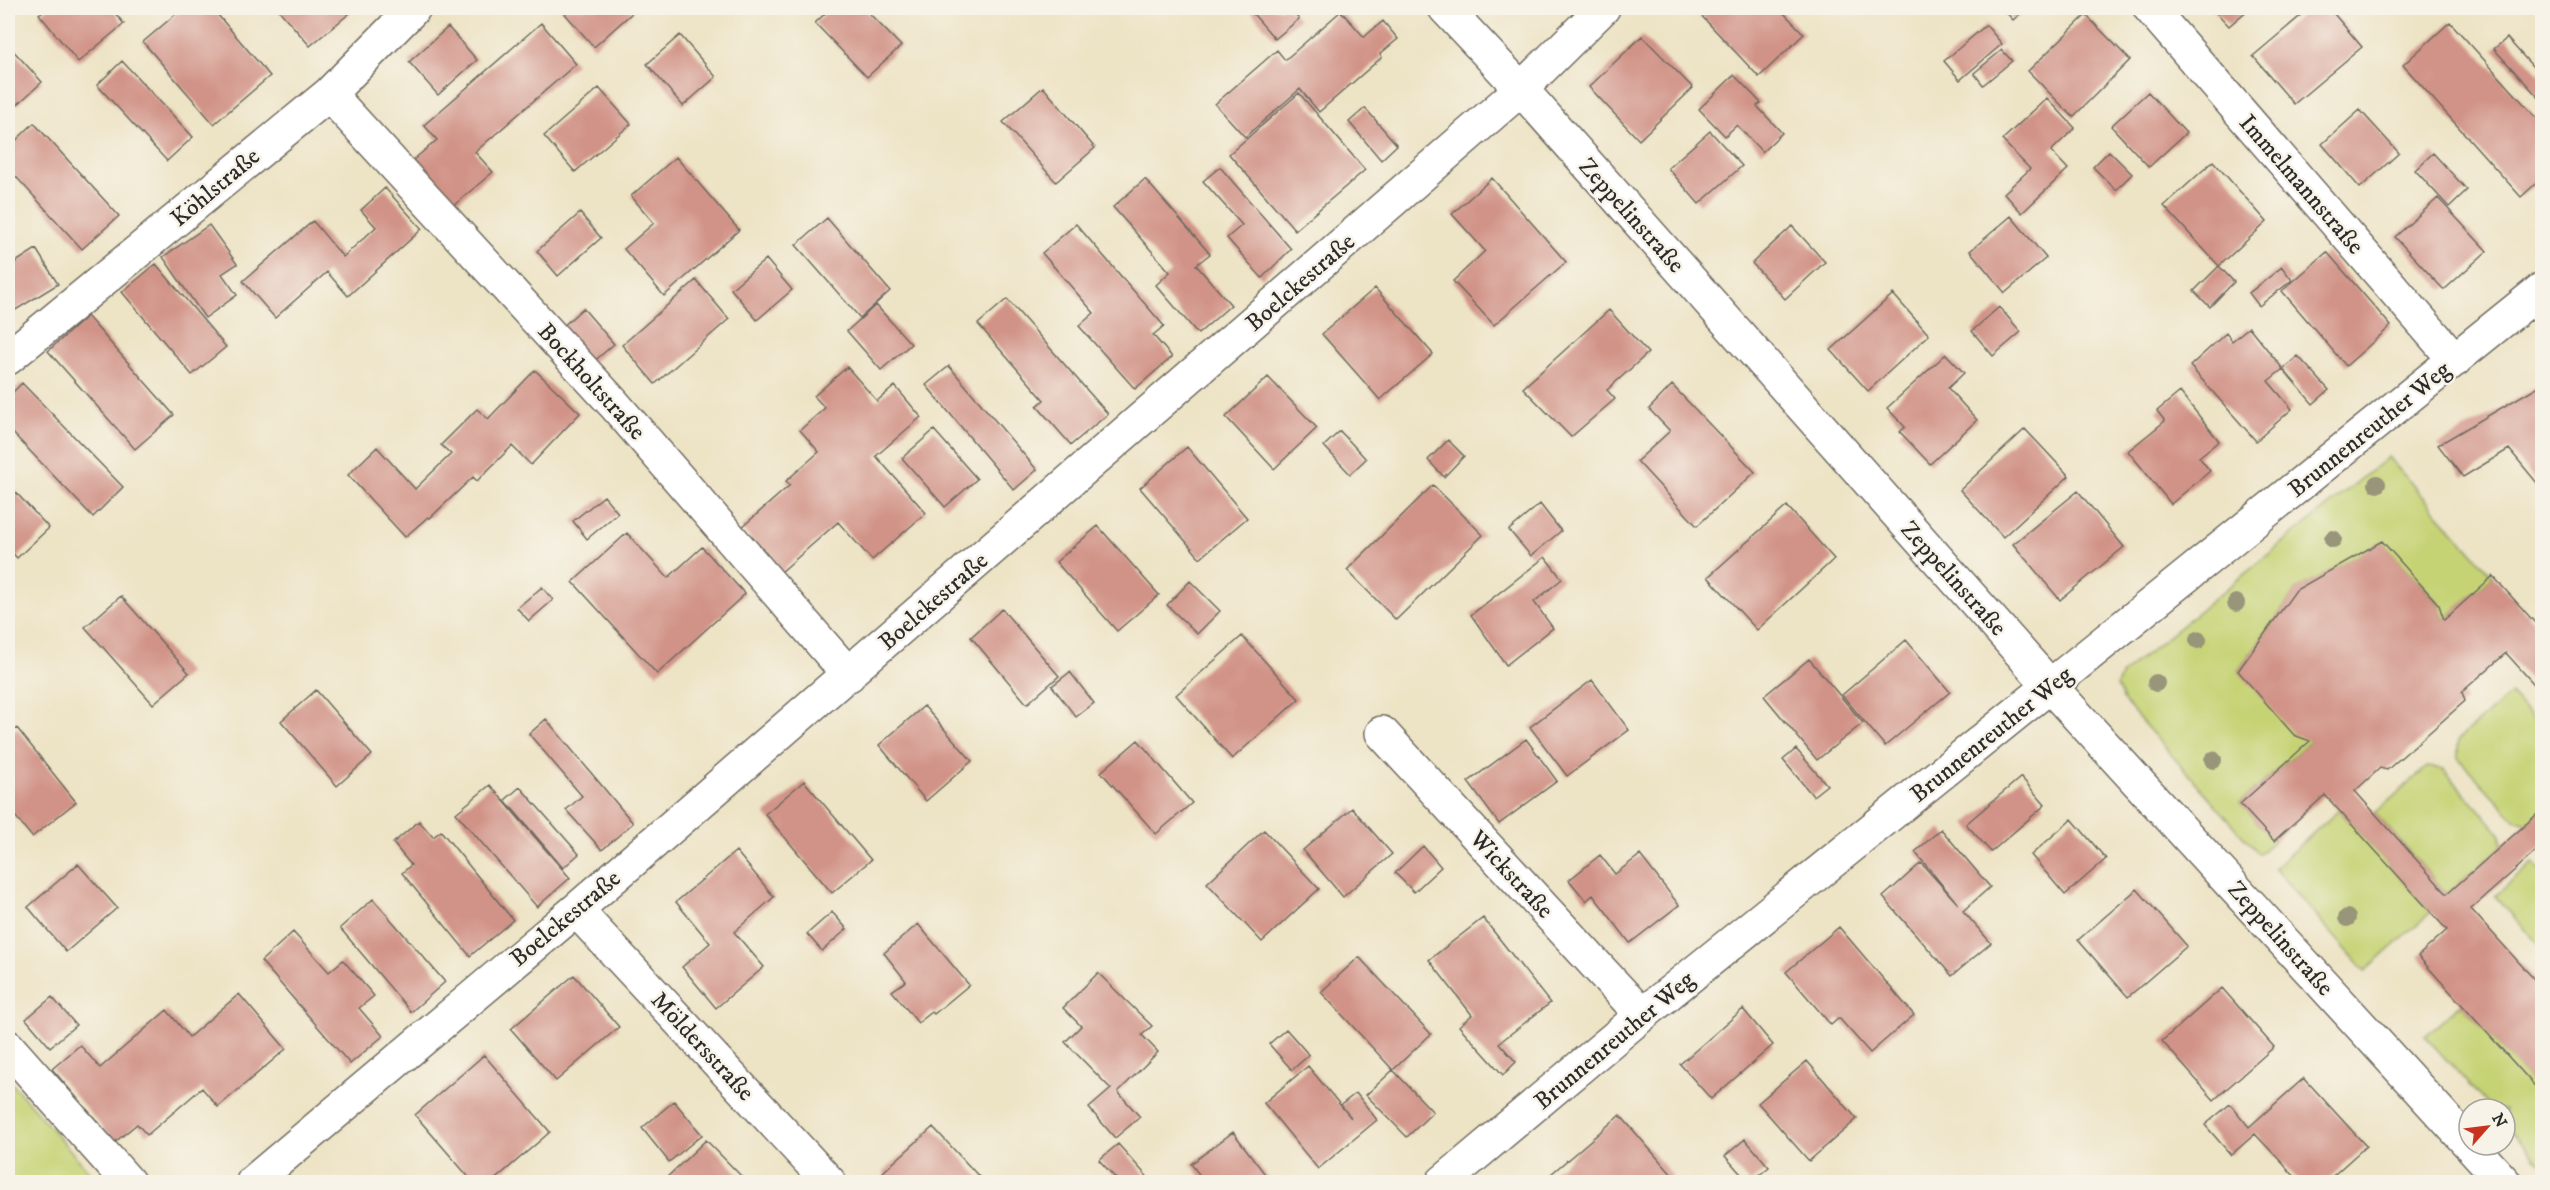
<svg xmlns="http://www.w3.org/2000/svg" width="2550" height="1190" font-family="'IM FELL DW Pica',serif">
  <style>
    .green { fill: #c6d374; stroke: #787f50; stroke-width: 1.5 }
    .building { fill: #d19387 }
    .lines { fill: none; stroke-linecap: round; stroke-linejoin: round }
    .street-casing { stroke: #6f6b61; stroke-width: 36 }
    .street { stroke: #fff; stroke-width: 33 }
    .tree { fill: #98957a }
    .labels { text-anchor: middle; stroke-width: 5; stroke-linejoin: round; paint-order: stroke }
    .street-label { font-size: 24px; fill: #2b2b2b; stroke: #f7f3e8 }
  </style>
  <rect width="100%" height="100%" fill="#f7f3e8"/>
  <filter id="ink" filterUnits="userSpaceOnUse"><feTurbulence type="fractalNoise" baseFrequency=".0167" numOctaves="2"/><feDisplacementMap in="SourceGraphic" scale="12" xChannelSelector="R" yChannelSelector="G"/><feConvolveMatrix kernelMatrix="1 2 1 2 8 2 1 2 1" color-interpolation-filters="sRGB"/></filter>
  <filter id="wash" filterUnits="userSpaceOnUse"><feTurbulence type="fractalNoise" baseFrequency=".008" numOctaves="4" result="noise"/><feDisplacementMap in="SourceGraphic" scale="24" xChannelSelector="R" yChannelSelector="G"/><feGaussianBlur stdDeviation="1.35" result="paint"/><feColorMatrix in="noise" values="0 0 0 0 0 0 0 0 0 0 0 0 0 0 0 0 0 1.4 0 .05"/><feComposite in="paint" operator="in"/></filter>
  <g filter="url(#wash)">
    <rect width="100%" height="100%" fill="#ede3c5"/>
    <path class="green" d="M2388,457L2493,576L2444,620L2439,604L2382,542L2296,590L2238,671L2310,741L2240,803L2274,841L2259,854L2122,699L2117,685L2122,674Z
      M2511,694L2542,729V810L2527,824L2515,820L2458,758V739Z
      M2427,767L2443,769L2500,833L2502,846L2447,894L2375,813Z
      M2339,810L2431,912L2365,971L2274,868Z
      M2533,863L2542,874V948L2495,896Z
      M2461,1004L2542,1093V1164L2505,1124V1109H2491L2425,1036Z
      M8,1079L98,1182H8Z"/>
    <g id="blocks">
      <path class="building" d="M48,8H111L124,24L78,62L39,14Z
        M183,8H212L270,76L214,124L143,42Z
        M277,8H356L310,46Z
        M560,8H629L633,12L594,47Z
        M831,8H864L901,46L867,77L815,23Z
        M1248,8H1288L1299,19L1275,39Z
        M1701,8H1779L1804,34L1759,77L1697,11Z
        M2002,8H2027L2013,20Z
        M2212,8H2250L2229,26Z
        M2310,8H2329L2362,47L2294,104L2253,56Z
        M1341,11L1364,37L1383,21L1398,39L1380,54L1382,57L1319,112L1300,89L1245,137L1215,104L1277,50L1285,60Z
        M2086,15L2130,60L2073,117L2028,71Z
        M2450,22L2542,124V178L2521,197L2403,65Z
        M541,23L576,64L475,152L493,172L453,206L413,160L437,140L424,125Z
        M1986,25L2002,44L1960,80L1944,61Z
        M448,27L477,60L438,95L409,62Z
        M680,35L716,77L683,106L647,64Z
        M1642,36L1693,88L1639,140L1589,87Z
        M2507,38L2542,77L2541,100L2494,49Z
        M8,45L42,82L17,105L8,95Z
        M2002,50L2012,61L1983,85L1974,73Z
        M122,61L193,137L167,161L97,85Z
        M1734,75L1761,103L1757,106L1782,133L1762,152L1737,125L1725,136L1699,109Z
        M1043,87L1095,148L1056,182L1003,122Z
        M599,88L631,124L575,172L544,136Z
        M2148,92L2186,133L2149,167L2111,126Z
        M1299,93L1365,170L1295,230L1229,154Z
        M2047,98L2075,128L2051,151L2068,169L2022,213L2004,193L2030,169L2002,140Z
        M1365,108L1397,145L1381,160L1349,122Z
        M2360,110L2399,153L2360,188L2322,144Z
        M34,123L119,216L82,249L8,168V148Z
        M1710,131L1742,166L1699,204L1668,168Z
        M2109,151L2132,174L2116,190L2093,167Z
        M2433,153L2467,190L2449,207L2415,170Z
        M676,157L739,230L664,296L624,249L654,223L631,196Z
        M2213,161L2267,222L2219,266L2164,206Z
        M1220,167L1291,249L1262,278L1227,238L1242,225L1203,181Z
        M1492,178L1566,262L1494,325L1453,281L1485,251L1452,214Z
        M1145,179L1210,254L1196,265L1231,305L1198,334L1156,285L1170,272L1113,207Z
        M385,188L422,229L348,296L327,272L275,318L243,281L313,221L343,257L376,227L361,210Z
        M2438,198L2487,251L2444,290L2395,237Z
        M580,213L601,238L558,276L537,251Z
        M2011,216L2046,258L2005,293L1970,251Z
        M827,218L890,291L860,318L796,245Z
        M1076,224L1164,326L1153,335L1172,357L1135,389L1079,326L1094,313L1042,253Z
        M209,225L237,264L222,274L237,295L205,318L163,257Z
        M1792,226L1825,262L1785,299L1752,263Z
        M36,249L58,284L14,311L8,300V267Z
        M2327,252L2391,326L2346,366L2282,291Z
        M766,259L792,290L757,320L731,289Z
        M156,264L226,347L192,375L122,292Z
        M2219,266L2234,282L2210,307L2194,291Z
        M2282,267L2292,280L2259,306L2249,293Z
        M696,280L729,319L655,384L622,345Z
        M1375,288L1433,354L1380,400L1322,334Z
        M1893,294L1929,335L1868,391L1831,350Z
        M1007,299L1108,414L1071,445L1037,406L1044,400L978,324Z
        M876,305L911,344L881,370L847,331Z
        M1999,307L2021,332L1993,356L1972,331Z
        M583,308L614,344L591,364L560,329Z
        M1609,310L1648,353L1607,390L1615,399L1571,437L1523,388Z
        M87,316L174,415L135,449L48,351Z
        M2249,327L2283,369L2268,381L2292,409L2256,441L2190,366L2226,333L2232,341Z
        M1946,354L1964,373L1948,388L1977,420L1930,464L1900,432L1905,427L1887,408Z
        M2298,356L2329,390L2313,404L2283,369Z
        M949,366L1037,470L1014,490L926,385Z
        M847,367L877,401L895,386L921,417L876,456L926,513L872,560L838,522L780,573L741,528L790,485L786,481L819,452L800,430L825,408L814,396Z
        M535,370L580,413L531,465L512,446L477,481L473,477L430,518L428,517L405,537L348,475L377,447L415,489L451,454L441,445L477,409L488,419Z
        M1268,377L1317,428L1274,469L1226,417Z
        M22,383L123,487L93,517L8,428V397Z
        M2542,384V489L2509,449L2463,477L2438,445Z
        M1672,385L1755,472L1697,526L1637,461L1670,431L1649,409Z
        M2180,392L2219,441L2199,457L2210,471L2171,504L2128,451L2165,421L2157,411Z
        M2025,429L2069,476L2003,537L1960,490Z
        M934,430L977,479L945,507L902,458Z
        M1340,431L1366,459L1350,474L1324,446Z
        M1448,440L1464,456L1444,477L1428,460Z
        M1187,447L1247,518L1200,558L1140,488Z
        M8,484L49,528L17,558L8,548Z
        M1433,485L1483,535L1396,620L1347,570Z
        M2078,491L2124,547L2060,600L2013,544Z
        M604,496L618,513L587,539L573,521Z
        M1540,504L1561,531L1531,556L1509,530Z
        M1787,506L1834,559L1757,630L1708,577Z
        M1098,526L1159,595L1117,631L1056,562Z
        M627,533L668,578L702,547L745,594L657,674L573,582Z
        M2382,541L2439,605L2444,620L2493,576L2537,625L2542,620V693L2506,653L2462,692L2465,701L2387,770L2380,768L2355,791L2447,894L2542,810V846L2471,909L2542,988V1094L2418,956L2447,930L2325,795L2274,841L2240,804L2310,741L2294,735L2238,671L2296,590Z
        M1545,557L1562,579L1534,602L1553,628L1506,665L1471,615Z
        M1190,581L1220,611L1197,634L1167,605Z
        M542,587L553,600L529,621L517,608Z
        M121,596L189,673L153,704L85,627Z
        M1002,609L1059,676L1027,704L971,637Z
        M1242,636L1299,699L1232,759L1176,695Z
        M1906,640L1950,692L1885,746L1842,695Z
        M1809,659L1863,723L1817,760L1764,696Z
        M1070,672L1094,703L1076,717L1052,686Z
        M1592,680L1629,730L1567,776L1530,727Z
        M316,690L372,755L337,786L281,721Z
        M924,706L972,761L926,801L879,745Z
        M546,719L633,823L602,850L566,810L582,796L529,734Z
        M17,728L76,802L32,837L8,807V735Z
        M1526,739L1557,781L1499,824L1468,782Z
        M1138,740L1192,803L1156,834L1101,772Z
        M1796,749L1827,785L1813,796L1783,760Z
        M2021,777L2045,805L1991,852L1966,824Z
        M804,781L871,860L832,893L765,814Z
        M490,785L570,878L537,907L456,813Z
        M520,787L579,854L563,868L505,800Z
        M1352,808L1392,854L1343,897L1303,850Z
        M2072,819L2106,859L2065,895L2031,855Z
        M419,821L433,837L441,831L513,920L470,956L402,873L411,865L393,843Z
        M1941,829L1990,887L1963,911L1991,943L1952,976L1883,897L1921,863L1958,904L1915,852Z
        M1264,830L1319,889L1262,942L1207,883Z
        M1423,846L1441,867L1414,892L1395,873Z
        M736,851L774,897L734,932L764,967L716,1008L682,967L710,943L676,902Z
        M1600,855L1615,874L1640,855L1679,905L1630,943L1593,895L1586,901L1569,880Z
        M78,864L117,908L66,952L28,907Z
        M2137,889L2187,946L2128,997L2078,940Z
        M373,899L445,982L411,1012L340,928Z
        M832,912L847,929L822,951L807,934Z
        M1483,918L1550,1003L1499,1043L1516,1062L1503,1075L1459,1026L1472,1015L1429,960Z
        M918,924L969,985L934,1014L932,1012L918,1023L892,991L906,981L884,953Z
        M1839,927L1914,1015L1870,1053L1839,1018L1831,1025L1786,972Z
        M293,932L329,972L343,960L374,996L359,1008L383,1036L350,1064L261,961Z
        M1359,957L1431,1034L1393,1070L1321,992Z
        M1098,973L1152,1026L1142,1035L1158,1052L1118,1092L1140,1117L1115,1138L1089,1108L1111,1089L1065,1042L1081,1026L1063,1008Z
        M574,975L619,1027L556,1081L511,1029Z
        M2222,988L2274,1047L2214,1100L2162,1041Z
        M239,994L286,1049L218,1107L202,1088L147,1135L137,1124L115,1142L52,1069L80,1045L100,1068L167,1010L189,1037Z
        M52,997L76,1025L50,1047L26,1019Z
        M1743,1009L1773,1045L1711,1099L1680,1064Z
        M1286,1029L1309,1055L1292,1070L1269,1044Z
        M484,1055L550,1132L492,1182H473L415,1115Z
        M1807,1061L1857,1119L1809,1161L1758,1103Z
        M1308,1066L1351,1118L1341,1105L1356,1093L1377,1120L1318,1169L1264,1103Z
        M1393,1070L1433,1112L1407,1137L1366,1095Z
        M2304,1078L2366,1146L2326,1182H2300L2255,1134L2231,1155L2205,1125L2230,1104L2249,1127Z
        M674,1101L702,1135L669,1162L642,1128Z
        M1620,1115L1673,1176L1666,1182H1546L1544,1180Z
        M933,1127L984,1182H877L886,1175L883,1172Z
        M1233,1132L1271,1182H1205L1191,1164Z
        M1745,1139L1769,1167L1751,1182H1748L1725,1156Z
        M706,1140L747,1182H662Z
        M1118,1144L1152,1182H1119L1099,1160Z"/>
    </g>
  </g>
  <g filter="url(#ink)">
    <use href="#blocks" fill-opacity="0" stroke="#6f6b61" stroke-width="1.5"/>
    <g class="lines">
      <defs>
        <path id="street" d="M1445,8L1521,89L2050,686L2469,1144
          M2150,8L2455,360
          M329,94L614,404L849,675
          M8,358L329,94L414,8
          M1382,733L1642,1015
          M576,910L829,1182
          M8,1047L128,1182
          M2470,1145L2504,1182
          M253,1182L576,910L1521,89L1603,8
          M1443,1182L1642,1015L2542,289"/>
      </defs>
      <use href="#street" class="street-casing"/>
      <use href="#street" class="street"/>
    </g>
    <g class="tree">
      <circle cx="2377" cy="484" r="9"/>
      <circle cx="2333" cy="539" r="9"/>
      <circle cx="2236" cy="603" r="9"/>
      <circle cx="2198" cy="640" r="9"/>
      <circle cx="2156" cy="683" r="9"/>
      <circle cx="2213" cy="760" r="9"/>
      <circle cx="2347" cy="918" r="9"/>
    </g>
  </g>
  <g class="labels">
    <g class="street-label">
      <text transform="translate(2302 184) rotate(49)" y="8">Immelmannstraße</text>
      <text transform="translate(215 187) rotate(-40)" y="8">Köhlstraße</text>
      <text transform="translate(1632 215) rotate(48)" y="8">Zeppelinstraße</text>
      <text transform="translate(1300 282) rotate(-41)" y="8">Boelckestraße</text>
      <text transform="translate(592 381) rotate(48)" y="8">Bockholtstraße</text>
      <text transform="translate(2369 429) rotate(-39)" y="8">Brunnenreuther Weg</text>
      <text transform="translate(1954 578) rotate(48)" y="8">Zeppelinstraße</text>
      <text transform="translate(933 601) rotate(-41)" y="8">Boelckestraße</text>
      <text transform="translate(1991 734) rotate(-39)" y="8">Brunnenreuther Weg</text>
      <text transform="translate(1512 874) rotate(47)" y="8">Wickstraße</text>
      <text transform="translate(565 918) rotate(-40)" y="8">Boelckestraße</text>
      <text transform="translate(2281 938) rotate(48)" y="8">Zeppelinstraße</text>
      <text transform="translate(1614 1040) rotate(-40)" y="8">Brunnenreuther Weg</text>
      <text transform="translate(703 1046) rotate(47)" y="8">Möldersstraße</text>
    </g>
  </g>
  <rect width="2550" height="1190" fill="none" stroke="#f7f3e8" stroke-width="30"/>
  <g transform="translate(2487 1127) rotate(62)"><circle r="28" fill="#f7f3e8" stroke="#a5a39c" stroke-width="1.5"/>
  <path d="M0-4.5L10 22L0 15L-10 22Z" fill="#c8321e"/>
  <text y="-9" font-size="16" font-weight="bold" text-anchor="middle" fill="#2b2b2b">N</text>
  </g>
</svg>
